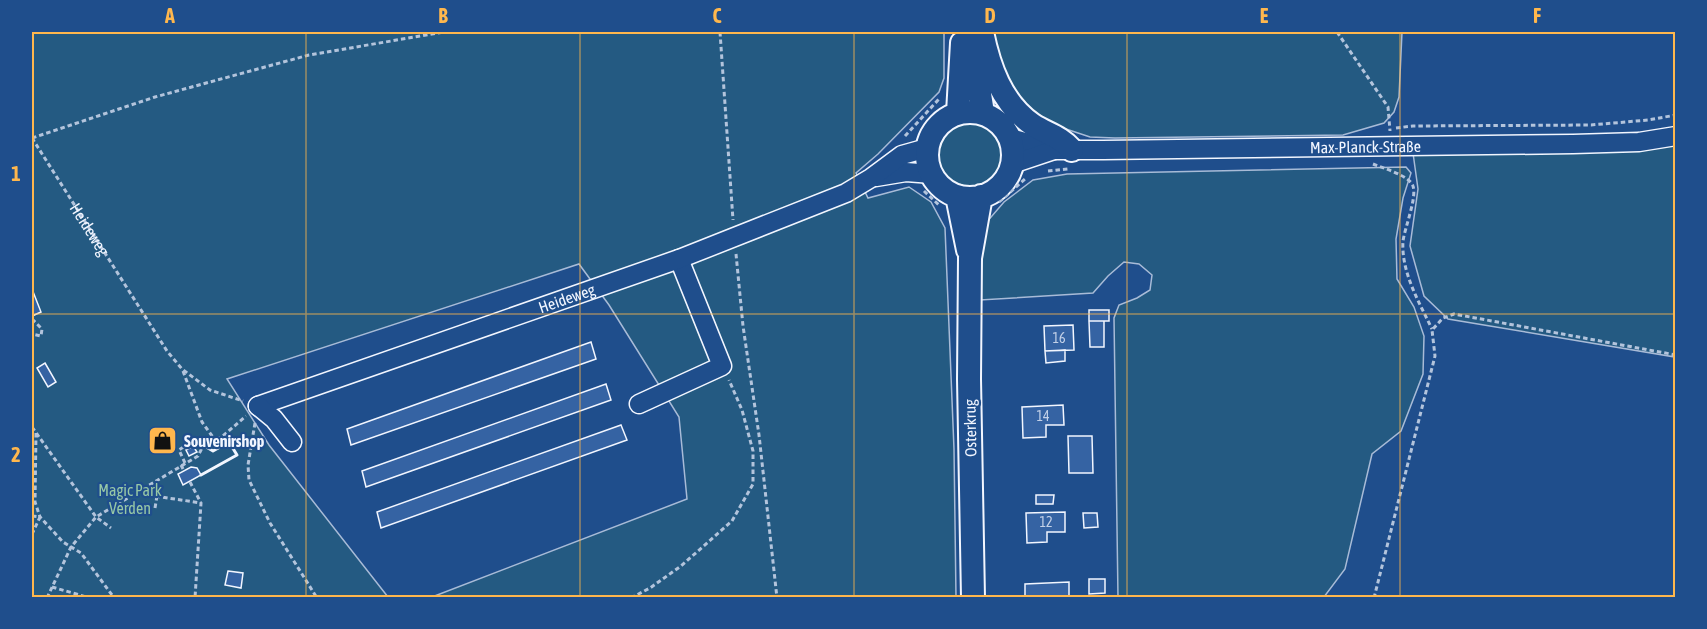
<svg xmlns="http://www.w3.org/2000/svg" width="1707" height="629" font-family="'Asap Condensed',sans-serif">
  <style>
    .green { fill: #245a82; stroke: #a8bbd7; stroke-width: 1.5 }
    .building { fill: #3563a3; stroke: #f2f6ff; stroke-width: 1.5 }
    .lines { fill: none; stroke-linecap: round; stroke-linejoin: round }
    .minor-casing { stroke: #f2f6ff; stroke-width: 21 }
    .major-casing { stroke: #f2f6ff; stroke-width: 26 }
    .path { stroke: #b3c4dc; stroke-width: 3; stroke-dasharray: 4.5 3; stroke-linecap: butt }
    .minor { stroke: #1f4e8c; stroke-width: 18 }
    .major { stroke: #1f4e8c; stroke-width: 22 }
    .wall { stroke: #f2f6ff; stroke-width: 3 }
    .grid { fill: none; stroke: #ffb74d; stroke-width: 1.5; stroke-opacity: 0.55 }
    .labels { text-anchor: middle; stroke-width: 4.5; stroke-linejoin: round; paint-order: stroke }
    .number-label { font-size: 14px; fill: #c3d1e8 }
    .street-label { font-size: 16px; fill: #f2f6ff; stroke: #1f4e8c }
    .poi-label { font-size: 16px; font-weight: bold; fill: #f2f6ff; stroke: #1f4e8c; text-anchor: start }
    .park-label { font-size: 16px; fill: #97c8a6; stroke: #1f4e8c }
    .neatline { fill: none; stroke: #ffb74d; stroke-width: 2 }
    .grid-label { font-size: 20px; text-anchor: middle; font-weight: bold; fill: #ffb74d }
  </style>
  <rect width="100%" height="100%" fill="#1f4e8c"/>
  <path class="green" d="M32,32H944V78L939,92L878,154L856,173L868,198L909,187L931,202L945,228L954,449L956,597H432L687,499L679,417L609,305L579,264L227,379L269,445L388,597H32Z
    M990,32H1402L1399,97L1394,112L1384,123L1343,135L1115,138L1090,137L1057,126L1035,113L1018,97L1004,75Z
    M937 154a34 34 0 1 1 68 0a34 34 0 1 1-68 0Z
    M1675,138V357L1448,319L1424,296L1410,246L1418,189L1413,153Z
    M1406,167L1411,173L1403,198L1396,239L1397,279L1414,307L1424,336L1423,374L1401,431L1372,454L1345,569L1324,597H1118L1114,318L1119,305L1137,298L1150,290L1152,275L1139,264L1124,262L1108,276L1093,293L980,300L982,252L985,224L1004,202L1033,180L1067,174Z"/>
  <path class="building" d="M32,289L41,312L32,316Z
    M1089,310H1109V321H1089Z
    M1089,321H1104V347H1090Z
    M1073,325L1074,350L1045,351L1044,326Z
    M591,342L596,359L351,445L347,429Z
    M1065,350V361L1046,363L1045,351Z
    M45,363L56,382L48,387L37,368Z
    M606,384L611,400L366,487L362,471Z
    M1063,405L1064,425H1046V437L1023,438L1022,407Z
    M621,425L627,440L381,528L377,512Z
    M1068,436H1092L1093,473H1069Z
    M193,446L197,452L189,456L186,450Z
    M191,467L197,468L201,475L183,485L178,474Z
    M1036,495H1054L1053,504H1036Z
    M1065,512V532H1047V542L1027,543L1026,513Z
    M1083,513H1097L1098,527L1084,528Z
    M228,571L243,573L241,588L225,585Z
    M1089,579H1105V593L1089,594Z
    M1069,582V598H1025V584Z"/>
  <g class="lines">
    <defs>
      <g id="minor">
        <path id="s2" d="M1010,138L1054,150H1103L1573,144L1639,142L1676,136"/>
        <path d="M1012,164L1054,150"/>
        <path d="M876,177L906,172L932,174"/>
        <path d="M639,404L722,366L679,259"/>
        <path id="s3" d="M258,406L679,259L846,193L871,178L902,155L927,148"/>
        <path d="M258,406L274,419L292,442"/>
      </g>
      <path id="major" d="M982,32C989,66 1001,103 1033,125C1047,134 1060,136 1072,150
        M972,44L983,113
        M927 155a43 43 0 1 1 86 0a43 43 0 1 1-86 0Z
        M958,113L962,43
        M957,196L968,250
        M973,598L969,379L970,258L981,196"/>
    </defs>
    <use href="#minor" class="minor-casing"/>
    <use href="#major" class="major-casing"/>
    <g class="path">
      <path d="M720,32L733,220"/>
      <path d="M1337,32L1388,107L1390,131"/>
      <path d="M1396,128L1413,126L1591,125L1648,120L1676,115"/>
      <path d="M905,136L939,99"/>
      <path id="s1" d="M32,138L167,351L182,369L210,390L243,401"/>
      <path d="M32,138L155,97L309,55L444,32"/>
      <path d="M1373,164C1383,168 1410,176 1413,186C1417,198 1405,227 1403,241C1401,272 1419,302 1432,329"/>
      <path d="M1048,171L1068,169"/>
      <path d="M924,191L939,205"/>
      <path d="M999,202L1025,179"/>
      <path d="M736,254L743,326L759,435L777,598"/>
      <path d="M32,319L42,329L41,336L32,334"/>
      <path d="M183,371L202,422L215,440"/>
      <path d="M255,423L248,465L249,480L270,523L317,598"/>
      <path d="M32,427L96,517L111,528"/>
      <path d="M36,433L35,502L40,517L63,542L81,553L112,595V598"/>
      <path d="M185,463L179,450L191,442L202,448"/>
      <path d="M181,465L184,471"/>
      <path d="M190,482L201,503L195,598"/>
      <path d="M144,489L148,495L201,503"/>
      <path d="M155,508L157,496"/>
      <path d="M32,516L40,517L32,534"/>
      <path d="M52,587L90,598"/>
      <path d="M47,598L71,547L96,517L198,456L202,448L224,435L246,416"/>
      <path d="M631,598L650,588L681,566L732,521L753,484V451L742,410L729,380"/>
      <path d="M1374,598L1435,356L1432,330L1443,318L1454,314L1676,355"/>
    </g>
    <use href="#minor" class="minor"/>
    <use href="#major" class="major"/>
    <path class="wall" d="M187,440L198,442L213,451L229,442L237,455L201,475"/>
  </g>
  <path class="grid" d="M306,32V598M580,32V598M854,32V598M1127,32V598M1400,32V598M32,314H1676"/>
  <defs>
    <symbol id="shop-square" viewBox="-11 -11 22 22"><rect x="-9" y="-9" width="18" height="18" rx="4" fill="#ffb74d" stroke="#1f4e8c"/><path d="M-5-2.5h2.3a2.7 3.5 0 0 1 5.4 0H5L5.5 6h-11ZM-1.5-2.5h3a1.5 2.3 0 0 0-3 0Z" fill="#111"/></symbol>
  </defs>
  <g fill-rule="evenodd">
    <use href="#shop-square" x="146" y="424" width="33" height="33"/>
  </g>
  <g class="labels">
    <g class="number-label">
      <text x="1059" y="343">16</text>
      <text x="1043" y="421">14</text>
      <text x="1046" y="527">12</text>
    </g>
    <g class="street-label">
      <text dy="6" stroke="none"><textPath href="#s2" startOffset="357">Max-Planck-Straße</textPath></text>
      <text dy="6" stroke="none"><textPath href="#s1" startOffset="108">Heideweg</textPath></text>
      <text dy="6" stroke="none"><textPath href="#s3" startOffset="327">Heideweg</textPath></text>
      <text transform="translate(970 428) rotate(-91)" y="6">Osterkrug</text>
    </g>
    <g class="poi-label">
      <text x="184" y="447">Souvenirshop</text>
    </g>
    <g class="park-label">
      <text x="130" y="496">Magic Park<tspan x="130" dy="18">Verden</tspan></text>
    </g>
  </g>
  <rect width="1707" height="629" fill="none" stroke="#1f4e8c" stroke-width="66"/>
  <rect x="33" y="33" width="1641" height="563" class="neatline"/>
  <g class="grid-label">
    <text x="170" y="23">A</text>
    <text x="443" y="23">B</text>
    <text x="717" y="23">C</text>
    <text x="990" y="23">D</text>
    <text x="1264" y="23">E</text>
    <text x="1537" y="23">F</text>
    <text x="16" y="181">1</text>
    <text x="16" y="462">2</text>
  </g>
</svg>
